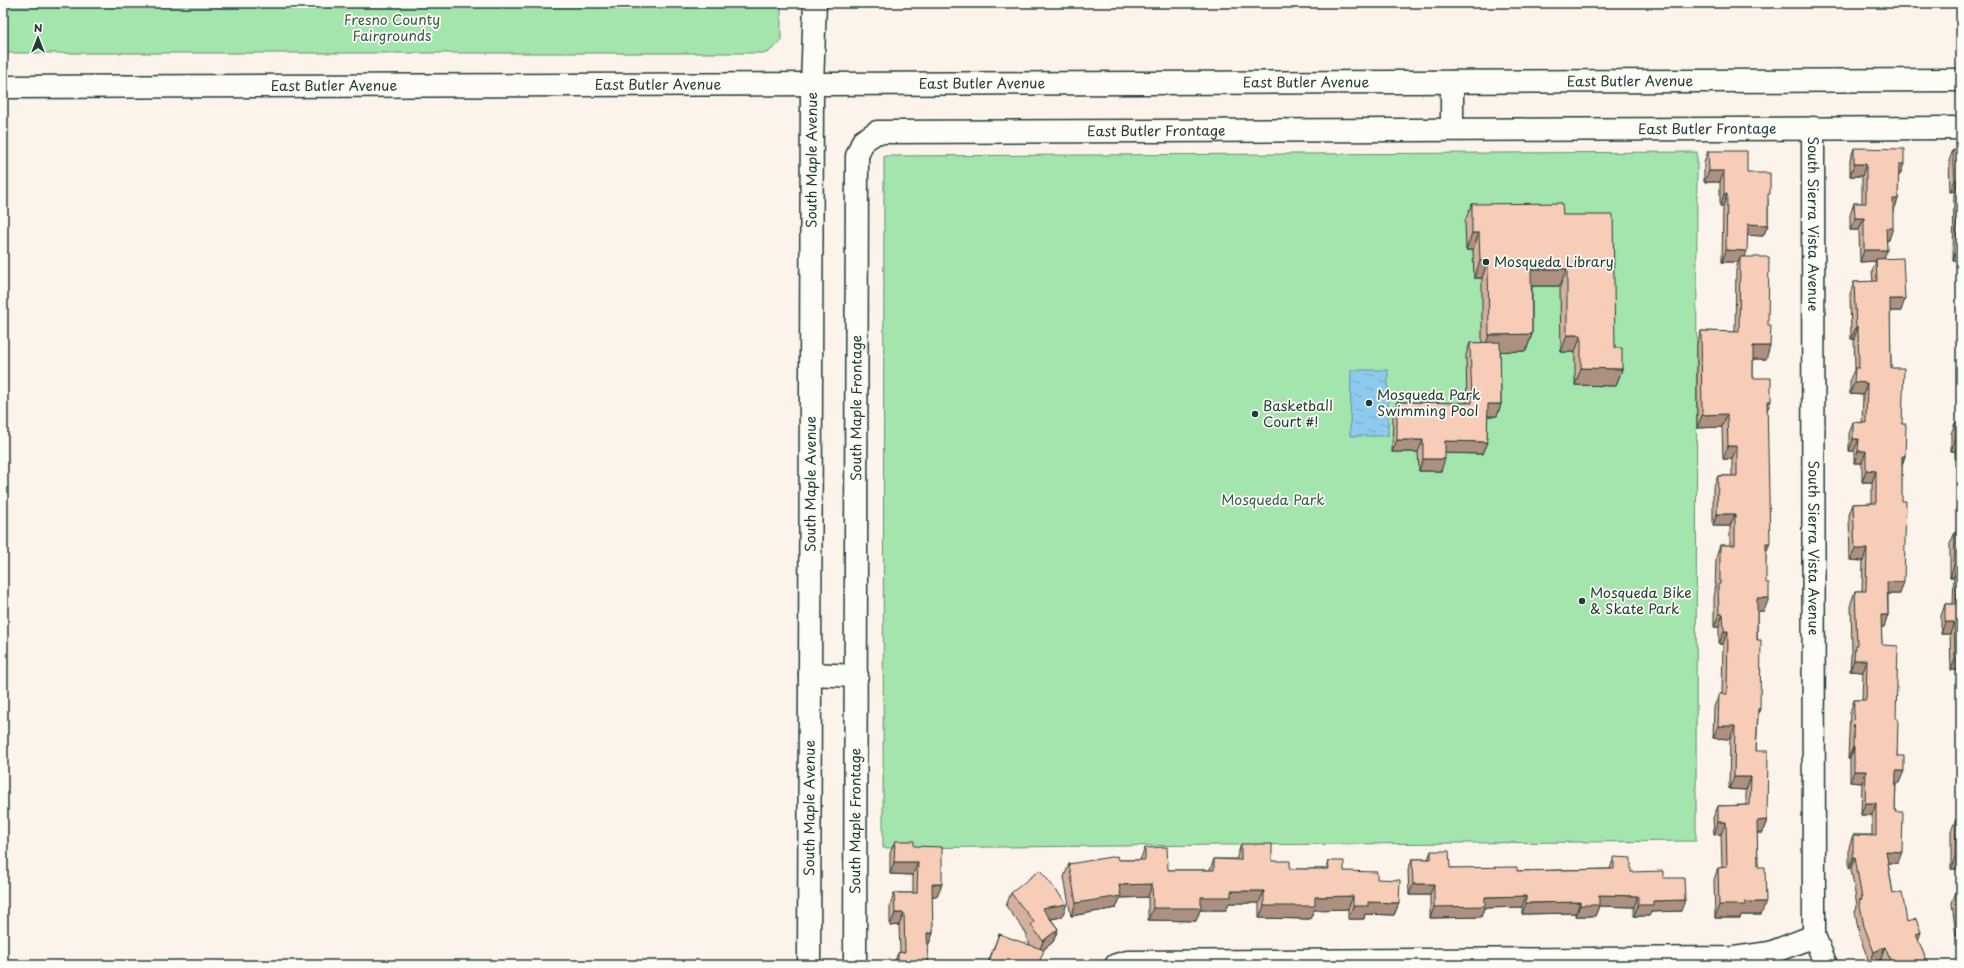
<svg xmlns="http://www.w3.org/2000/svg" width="1964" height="968" font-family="'Playpen Sans',sans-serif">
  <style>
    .park { fill: #a4e4ad; stroke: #629070 }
    .water { fill: url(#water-ripples); stroke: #6291a4 }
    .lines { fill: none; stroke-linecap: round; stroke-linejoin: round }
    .minor-casing { stroke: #1f3d34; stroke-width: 25 }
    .major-casing { stroke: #1f3d34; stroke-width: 25 }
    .minor { stroke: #fdfcf7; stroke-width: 22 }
    .major { stroke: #fdfcf7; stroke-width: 22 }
    .wall { fill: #d5b09e; stroke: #1f3d34 }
    .shaded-wall { fill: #ae9081; stroke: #1f3d34 }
    .building { fill: #f8cdb8; stroke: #1f3d34 }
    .poi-dot { fill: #1f3d34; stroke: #fdfcf7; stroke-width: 1.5 }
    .labels { text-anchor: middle; stroke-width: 3.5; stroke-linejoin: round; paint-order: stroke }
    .park-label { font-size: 14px; fill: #3a5e4c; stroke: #fdfcf7 }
    .street-label { font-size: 14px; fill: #1f3d34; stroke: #fdfcf7 }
    .poi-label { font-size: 14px; fill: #1f3d34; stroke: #fdfcf7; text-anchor: start }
  </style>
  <defs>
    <pattern id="water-ripples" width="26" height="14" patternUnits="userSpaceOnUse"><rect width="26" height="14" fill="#8ec9ee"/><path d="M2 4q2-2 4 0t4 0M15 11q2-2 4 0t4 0" fill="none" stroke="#73a4c2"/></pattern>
  </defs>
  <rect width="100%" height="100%" fill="#fcf3ea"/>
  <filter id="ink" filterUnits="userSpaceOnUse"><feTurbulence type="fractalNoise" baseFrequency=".025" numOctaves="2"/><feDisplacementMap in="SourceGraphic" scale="8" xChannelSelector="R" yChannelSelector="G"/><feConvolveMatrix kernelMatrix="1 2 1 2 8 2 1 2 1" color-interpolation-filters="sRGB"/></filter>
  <g filter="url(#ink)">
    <path class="park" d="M3,3H781V42L767,53H3Z
      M1697,152L1696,841L883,848L884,156Z"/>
    <path class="water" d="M1351,370H1388V436H1350Z"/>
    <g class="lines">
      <defs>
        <g id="minor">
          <path d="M1452,82V129"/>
          <path id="s1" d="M3,87L1961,80"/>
          <path id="s2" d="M1813,128L1814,936L1826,965"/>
          <path d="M810,674L857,676"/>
          <path id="s3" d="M855,965L857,156L863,141L877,132L1961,128"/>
          <path d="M1116,965L1127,962L1734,958L1770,953L1814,936"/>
        </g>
        <g id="major">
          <path id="s4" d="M809,965L812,85L815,3"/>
        </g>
      </defs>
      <use href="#minor" class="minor-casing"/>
      <use href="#major" class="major-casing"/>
      <use href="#minor" class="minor"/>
      <use href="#major" class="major"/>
    </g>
    <path class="wall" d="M1854,148L1900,175H1898V199L1894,210H1893L1889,240H1887L1884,259L1901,311H1890L1891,368L1902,424L1905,456L1902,465L1900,594H1888V615L1884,627H1881L1882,645L1896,719L1897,756L1899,783H1896L1895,812L1898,863H1888L1893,894L1907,922L1918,940L1928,965H1883L1881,959L1870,964L1860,938L1855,912L1857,906L1851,868H1849V847L1853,835H1872V815H1861L1862,783L1850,782V759H1848L1850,712L1854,700H1862L1863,672L1850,671L1851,657L1852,652L1851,603L1855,591H1862L1863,561L1850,560L1849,515L1853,504L1872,503V482H1862V463H1854V451H1849V434L1853,422L1862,423L1863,395L1850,394V379L1855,368L1854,339H1851L1850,294L1854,282H1873L1872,271L1876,261L1860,262L1859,230H1850V215L1854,203H1862V176H1850V160Z
      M1961,149V260H1953L1954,191L1950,192L1949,161L1953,150Z
      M1708,151L1747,173L1768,199V225L1763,236L1747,235L1745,257L1766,359H1753V378L1767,411L1766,554L1764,611H1757L1758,715L1756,751L1767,820L1762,833H1757L1758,867L1761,915H1741L1740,918H1715L1714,880L1718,868H1722L1721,834L1714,835L1713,818L1718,806L1746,805V790L1729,789L1730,739L1713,738L1714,707L1719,694H1722L1723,644H1719V627H1714V597L1715,592L1716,558L1720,545H1730V526H1713V488L1718,476H1732V459H1723L1722,427L1697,428V344L1701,331L1735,332L1736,270L1738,262H1722L1723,206H1720V182H1704V163Z
      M1472,204L1563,215L1622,369L1616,386L1575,385V352H1561L1560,286H1532V334L1526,351H1500L1501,404L1497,416H1487V442L1482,454L1445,453L1441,471H1419L1418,452H1392L1393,414L1397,402L1467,403L1466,355L1470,343H1482V278H1474L1473,250H1466L1465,221Z
      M1961,322V379L1960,355Z
      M1961,422V466H1955V451H1951V434L1955,423Z
      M1955,532L1961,533V686H1960V670H1951L1950,634H1941V616L1945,604H1953L1954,577H1950V544Z
      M1961,760V797H1959L1958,767Z
      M1956,819H1961V869H1951V831Z
      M895,841L914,846L937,896H932L933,933L928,946V965H893L898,953L900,952L899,925L890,926V906L894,893H913V875L890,874V853Z
      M1241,844L1272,861L1290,869H1326L1328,861L1344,871L1377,879L1399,903L1394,915L1365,914L1364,919H1348V909L1314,910L1310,919L1259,918V903H1229L1226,910H1200L1196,921L1148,920V897L1120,898L1116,908L1071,916L1064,877L1069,864L1118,860H1140L1145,848L1168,870H1210L1214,859H1237V857Z
      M1431,851L1450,868L1517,871L1610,869L1614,857L1631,872L1663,878L1681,911L1651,912L1649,916H1634V907L1599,906L1595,916H1576V913L1522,914V907L1484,908L1481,917L1430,918V895H1409L1408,870L1412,859H1428Z
      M1961,891V935L1956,936L1952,903L1956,892Z
      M1011,893L1062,917L1051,919L1058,929L1053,942L1043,950L1038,965H987L999,934L1031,946L1026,938L1027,934L1006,906Z"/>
    <path class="shaded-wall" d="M1854,164H1866L1862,176H1850Z
      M1899,164H1904L1900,175H1894Z
      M1709,171H1724L1720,182H1704Z
      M1955,180H1958L1954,191L1950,192Z
      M1724,194H1727L1723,206H1720Z
      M1893,199H1898L1894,210H1888Z
      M1855,218H1864L1859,230H1850Z
      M1748,224L1768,225L1763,236L1743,235Z
      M1886,228H1893L1889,240H1882Z
      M1472,233H1479L1473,250H1466Z
      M1957,248L1961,249V260H1953Z
      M1726,250L1747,251L1743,262L1740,257L1738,262H1722Z
      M1864,250H1887L1883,261L1876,259V261L1860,262Z
      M1480,261H1488L1482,278H1474Z
      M1531,269H1567L1560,286H1525Z
      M1890,299H1905L1901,311H1886Z
      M1856,327H1858L1854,339H1851Z
      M1532,334L1526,351L1483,352L1489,335Z
      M1567,335H1581L1575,352H1561Z
      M1753,346H1770L1766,359H1748Z
      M1581,368L1622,369L1616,386L1575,385Z
      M1854,382L1867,383L1863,395L1850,394Z
      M1767,401H1771L1766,413Z
      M1488,404H1501L1497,416H1483Z
      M1727,414L1722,427L1697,428L1702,415Z
      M1853,439H1859L1854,451H1849Z
      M1397,440H1423L1418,452H1392Z
      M1955,440H1959L1955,451H1951Z
      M1445,441L1487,442L1482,454L1441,453Z
      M1728,446H1737L1732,459H1723Z
      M1858,451H1866L1862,463H1854Z
      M1959,454H1961V466H1955Z
      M1902,456H1905L1901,468Z
      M1423,459H1445L1441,471H1419Z
      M1866,470L1876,471L1872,482H1862Z
      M1717,514H1735L1730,526H1713Z
      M1766,543H1770L1765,556Z
      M1855,549H1867L1863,561L1850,560Z
      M1954,565H1958L1954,577H1950Z
      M1887,582H1904L1900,594H1883Z
      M1757,598H1769L1764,611H1752Z
      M1719,614H1723L1719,627H1714Z
      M1881,615H1888L1884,627H1876Z
      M1945,622H1954L1950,634H1941Z
      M1724,631H1728L1723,644H1719Z
      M1955,659H1961V667L1960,670H1951Z
      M1854,660H1867L1863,672L1850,671Z
      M1758,709H1760L1755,722Z
      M1718,726H1735L1730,739L1713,738Z
      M1853,747H1854L1850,759H1848Z
      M1854,771H1866L1862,783L1850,782Z
      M1896,771H1904L1899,783H1892Z
      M1734,777H1751L1746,790L1729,789Z
      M1961,791V797H1959Z
      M1865,803H1876L1872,815H1861Z
      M1767,820L1762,833H1752L1757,821Z
      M1718,822H1726L1721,834L1714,835Z
      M1886,851L1902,852L1898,863H1881Z
      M1853,857H1855L1851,868H1849Z
      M1955,857H1961V869H1951Z
      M894,862H918L913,875L890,874Z
      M932,884H942L937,896H927Z
      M1152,884L1148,897L1120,898L1116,908L1071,916L1076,903L1119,885Z
      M1413,884H1434L1430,895H1409Z
      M1231,891H1264L1259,903H1229L1226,910H1200L1196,921L1148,920L1153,908Z
      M1599,895L1638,896L1634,907L1599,906L1595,916H1576L1580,905Z
      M1353,896L1348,909L1314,910L1310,919L1259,918L1264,906L1315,897Z
      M1526,896L1522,907L1484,908L1481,917L1430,918L1434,907L1485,897Z
      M1685,900L1681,911L1651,912L1649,916H1634L1638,905L1653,901Z
      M1368,902L1399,903L1394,915L1365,914L1364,919H1348L1353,906Z
      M1580,902L1576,913L1522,914L1526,903Z
      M1745,902H1766L1761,915H1741L1740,918H1715L1719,905Z
      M1067,904L1062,917L1037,921L1042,908Z
      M895,913H904L899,925L890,926Z
      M1960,924H1961V935L1956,936Z
      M1058,929L1053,942L1038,954L1043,941Z
      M1921,932L1917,944L1916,934Z
      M927,933H933L928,946H923Z
      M1885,947L1881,959L1870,964L1874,952Z"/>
    <path class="building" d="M1854,148L1904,149V164H1899L1898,199H1893V228H1886L1887,250H1864V218H1855L1854,203H1866V164H1854Z
      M1961,149V249L1957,248L1958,180H1955L1953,150Z
      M1708,151H1747V173H1770V194H1768V225L1748,224L1747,251L1726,250L1727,194H1724V171H1709Z
      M1562,203L1563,215H1613L1615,348H1622V369L1581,368V335H1567V269H1531L1532,334L1489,335L1488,261H1480L1479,233H1472V204Z
      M1740,257H1769L1768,325H1771L1770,346H1753V378H1771V401H1767L1770,543H1766V583H1769V598H1757V640H1761L1760,709H1758L1756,751H1768L1767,820L1757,821L1758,867H1765L1766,902H1745V905H1719L1718,868L1727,867L1726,822H1718V806L1750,805L1751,777H1734L1735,726H1718L1719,694H1727L1728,631H1724L1723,614H1719L1718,585L1720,584V545H1735V514H1717L1718,476H1737V446H1728L1727,414L1702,415L1701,331L1739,332Z
      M1903,258L1905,299H1890L1891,368H1904L1902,424H1906L1905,456H1902V501H1906L1904,582H1887L1888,615H1881L1882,645L1898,646L1896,719H1898L1897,756H1904V771H1896L1895,812H1903L1902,852L1886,851L1893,894L1902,892L1907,922L1916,919L1921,932L1916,934L1928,965H1892L1885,947L1874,952L1864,926L1859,900L1862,899L1855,857H1853V835L1876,836V803H1865L1866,771H1854V747H1853L1854,700H1866L1867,660H1854L1855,645H1857L1855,591H1866L1867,549H1855L1853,504L1876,503V471L1866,470V451H1858L1859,439H1853V422L1866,423L1867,383L1854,382L1855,368H1859L1858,327H1856L1854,282L1877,281L1876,259Z
      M1500,342L1501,404H1488L1487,442L1445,441V459H1423V440H1397V402L1472,403L1470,343Z
      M1961,422V454H1959V440H1955V423Z
      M1955,532L1961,533V659H1955L1954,622H1945V604H1957L1958,565H1954Z
      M1956,819H1961V857H1955Z
      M895,841H914V846L942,847V884H932L933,933H927L928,965H898V953L905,952L904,913H895L894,893H917L918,862H894Z
      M1241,844H1272V861H1290V869H1329L1328,861H1344V871L1377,872V879L1400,880L1399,903L1368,902V906H1353V896L1315,897V906H1264V891H1231V897H1201V908H1153L1152,884L1119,885L1121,896L1076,903L1069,864L1117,856L1118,860H1145V848L1167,847L1168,870H1214V859L1241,860Z
      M1431,851H1449L1450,868L1517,867V871L1614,869V857L1631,858V872L1663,871V878H1684L1685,900L1653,901V905H1638V896L1599,895V905H1580V902L1526,903V896L1485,897V906L1434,907V884H1413L1412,859H1431Z
      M1040,870L1067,904L1042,908L1058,929L1043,941L1031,925L1034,922L1011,893Z
      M1961,891V924H1960L1956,892Z
      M999,934L1044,950L1038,965H991L988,964Z"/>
  </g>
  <g class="poi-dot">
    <circle cx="1486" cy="262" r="4"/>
    <circle cx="1369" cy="403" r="4"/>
    <circle cx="1255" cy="414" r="4"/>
    <circle cx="1582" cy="601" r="4"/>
  </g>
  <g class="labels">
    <g class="park-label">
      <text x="392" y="25">Fresno County<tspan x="392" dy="16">Fairgrounds</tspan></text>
      <text x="1273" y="505">Mosqueda Park</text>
    </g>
    <g class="street-label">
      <text dy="5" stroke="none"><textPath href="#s1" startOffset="1627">East Butler Avenue</textPath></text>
      <text dy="5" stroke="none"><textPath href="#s1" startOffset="1303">East Butler Avenue</textPath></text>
      <text dy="5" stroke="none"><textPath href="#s1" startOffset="979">East Butler Avenue</textPath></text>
      <text dy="5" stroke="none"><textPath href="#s1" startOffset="655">East Butler Avenue</textPath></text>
      <text dy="5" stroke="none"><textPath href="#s1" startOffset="331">East Butler Avenue</textPath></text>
      <text dy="5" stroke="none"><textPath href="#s3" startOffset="1672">East Butler Frontage</textPath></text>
      <text dy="5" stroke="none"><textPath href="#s3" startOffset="1121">East Butler Frontage</textPath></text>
      <text dy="5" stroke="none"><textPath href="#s4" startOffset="805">South Maple Avenue</textPath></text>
      <text dy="5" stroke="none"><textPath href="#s2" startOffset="96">South Sierra Vista Avenue</textPath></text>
      <text dy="5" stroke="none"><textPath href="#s3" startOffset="557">South Maple Frontage</textPath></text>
      <text dy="5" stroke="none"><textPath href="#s4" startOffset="481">South Maple Avenue</textPath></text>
      <text dy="5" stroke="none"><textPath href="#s2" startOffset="420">South Sierra Vista Avenue</textPath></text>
      <text dy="5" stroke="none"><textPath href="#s4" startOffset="157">South Maple Avenue</textPath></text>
      <text dy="5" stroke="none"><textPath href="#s3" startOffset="144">South Maple Frontage</textPath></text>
    </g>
    <g class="poi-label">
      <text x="1494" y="267">Mosqueda Library</text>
      <text x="1377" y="400">Mosqueda Park<tspan x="1377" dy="16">Swimming Pool</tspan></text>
      <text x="1263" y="411">Basketball<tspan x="1263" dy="16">Court #!</tspan></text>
      <text x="1590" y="598">Mosqueda Bike<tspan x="1590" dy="16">&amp; Skate Park</tspan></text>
    </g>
  </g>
  <rect width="1964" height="968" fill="none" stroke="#fdfcf7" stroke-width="16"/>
  <rect x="8" y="8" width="1948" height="952" fill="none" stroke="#1f3d34" stroke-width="1.5" filter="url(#ink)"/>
  <g transform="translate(38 38)" stroke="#fdfcf7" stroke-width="3" paint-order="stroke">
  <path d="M0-3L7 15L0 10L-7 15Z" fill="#1f3d34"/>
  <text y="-6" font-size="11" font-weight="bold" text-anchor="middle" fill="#1f3d34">N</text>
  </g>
</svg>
